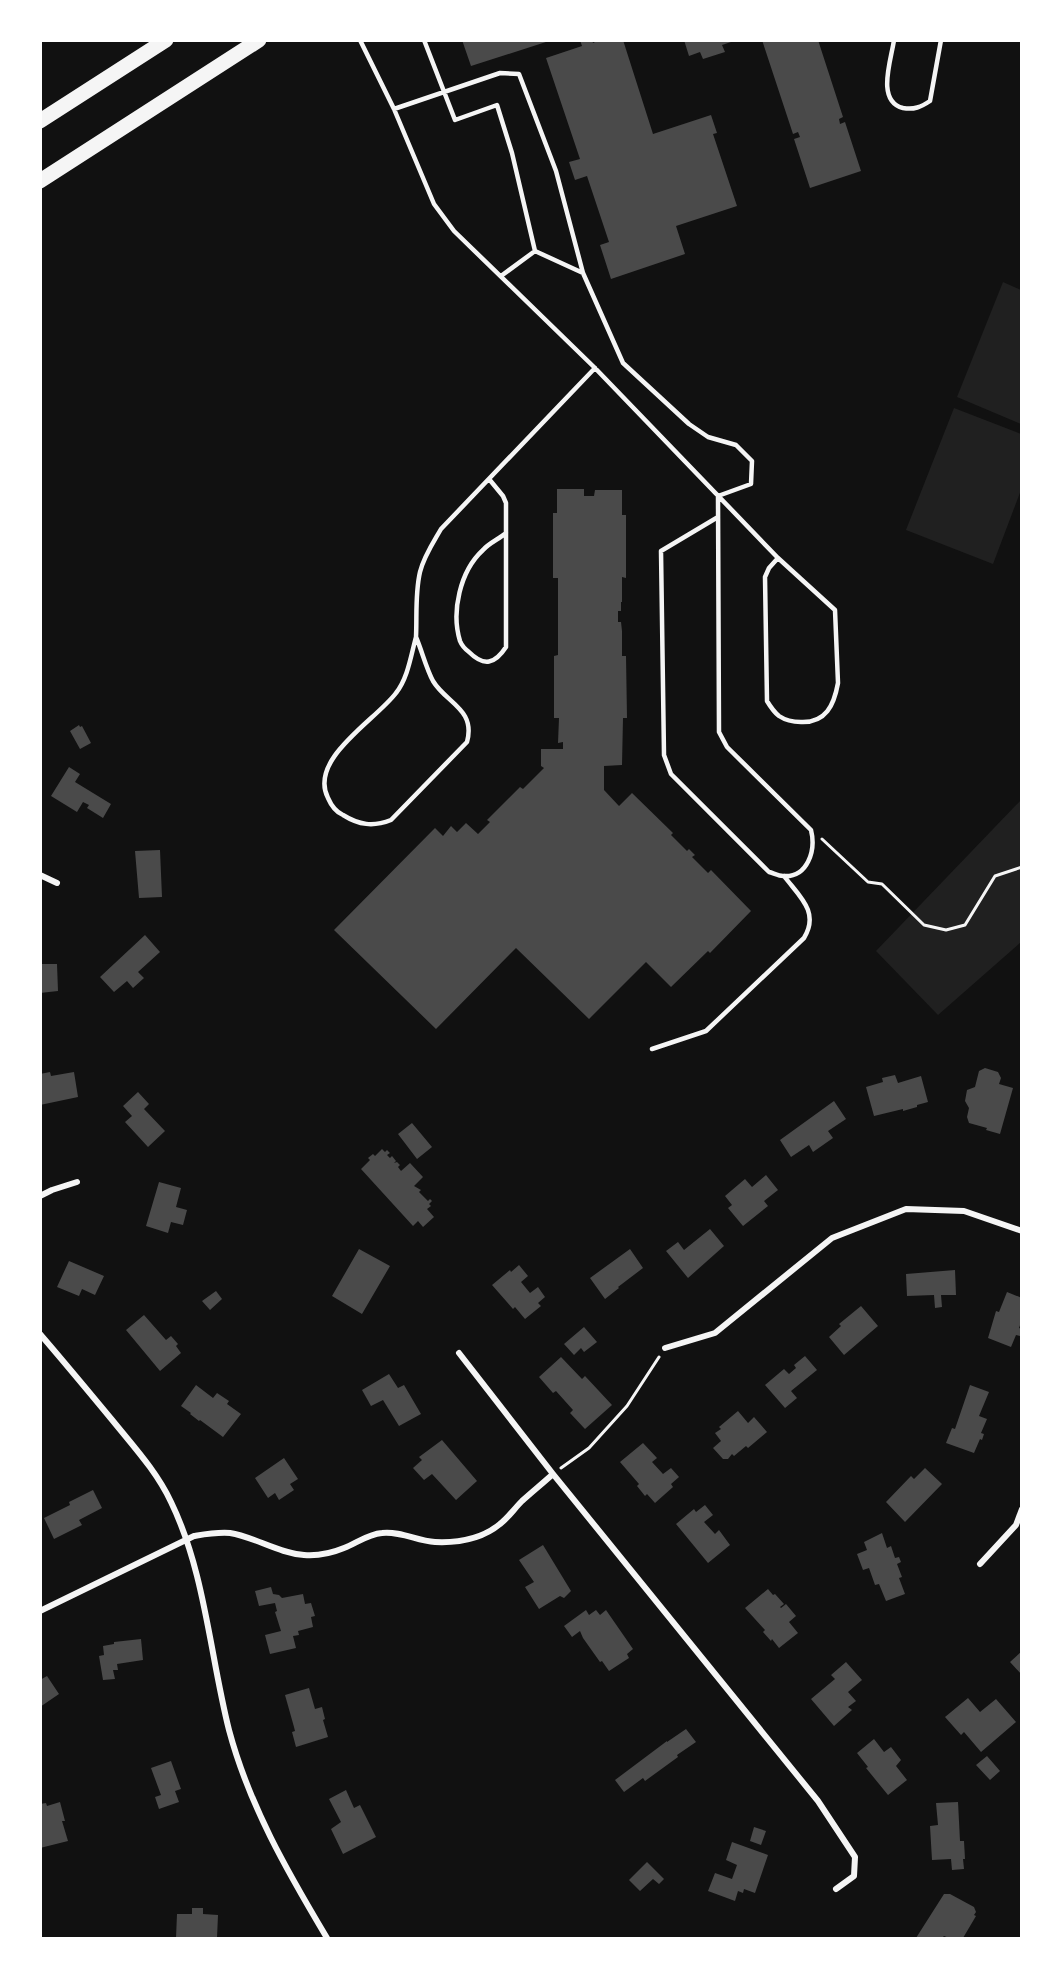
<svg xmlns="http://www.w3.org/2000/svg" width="1062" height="1979" font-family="Karla,sans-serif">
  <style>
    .green { fill: #202020 }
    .building { fill: #4a4a4a }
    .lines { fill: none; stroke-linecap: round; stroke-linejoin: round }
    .path { stroke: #f5f5f5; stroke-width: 3 }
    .service { stroke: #f5f5f5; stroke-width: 4.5 }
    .minor { stroke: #f5f5f5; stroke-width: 6 }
    .primary { stroke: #f5f5f5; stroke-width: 15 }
  </style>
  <rect width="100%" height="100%" fill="#111"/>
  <path class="green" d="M1003,282L1021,290V424L957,397Z
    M954,408L1021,434V490L993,564L906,530Z
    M1021,800V942L938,1015L876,951Z"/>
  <path class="building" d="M462,40H549V41L471,66Z
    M580,40H592L593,43L599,40H623L653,134L711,115L717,133L713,134L737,206L676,226L685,254L611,279L600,245L609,242L587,176L575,180L569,162L580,159L546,58L582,46Z
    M684,40H730L731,42L722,45L725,52L703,59L700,52L689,56Z
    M762,40H818L843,117L839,119L840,124L845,122L861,171L810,188L794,139L800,137L798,132L793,134Z
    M557,489H584V496H594L595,490H622V515H626V578L622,577V602H621V611H618V622H621L622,631V656H626L627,718H623L622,765L604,766V790L619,806L632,793L673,833L671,835L687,851L689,849L695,855L692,857L708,873L711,870L751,911L710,953L708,951L671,987L646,962L589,1019L516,948L436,1029L334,930L435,828L443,836L451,826L457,832L466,823L478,834L490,822L487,820L520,787L523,789L544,768L541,766V749H563V742L558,743L559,718H554V656L558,655V578H553V513H557Z
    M79,725L80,727L82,726L91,743L80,749L70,731Z
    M69,767L80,774L75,782L111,804L103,818L87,808L89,805L83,802L77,812L51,796Z
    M160,850L162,897L139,898L135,851Z
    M145,935L160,952L138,972L144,978L133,988L127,981L114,992L100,977Z
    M40,964H57L58,991L40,993Z
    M985,1068L998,1072L1001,1078L999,1084L1013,1088L1000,1134L986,1130L987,1128L969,1123L967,1117L969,1108L965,1101L967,1090L975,1087L979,1071Z
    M50,1072L51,1076L74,1072L78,1097L40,1105V1074Z
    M895,1075L898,1083L921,1076L928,1102L917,1105V1107L903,1111V1109L874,1116L866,1087L883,1082L882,1078Z
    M138,1092L149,1104L144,1109L165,1131L148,1147L125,1122L132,1116L123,1106Z
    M834,1101L846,1119L828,1131L833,1138L813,1152L809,1145L791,1157L780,1140Z
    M412,1123L432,1147L417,1159L398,1134Z
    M382,1149L385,1152L387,1150L390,1153L387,1155L390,1158L392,1156L396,1161L394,1163L397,1162L400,1165L398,1167L401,1171L410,1163L423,1177L414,1186L421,1190L419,1192L428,1201L430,1199L432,1201L429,1204L431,1206L427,1209L434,1217L423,1227L418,1221L413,1226L361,1169L370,1160L368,1158L373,1154L375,1156Z
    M766,1175L778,1190L764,1201L768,1206L743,1226L728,1208L732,1205L725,1196L745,1179L752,1187Z
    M159,1182L181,1188L176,1207L187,1210L183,1225L171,1222L168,1233L146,1226Z
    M710,1229L724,1246L688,1278L666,1251L678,1242L684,1250Z
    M359,1249L390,1266L362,1314L332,1296Z
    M630,1249L643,1268L618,1287L619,1288L605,1299L590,1278Z
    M69,1261L104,1276L95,1295L82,1289L79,1296L57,1287Z
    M519,1265L528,1276L521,1282L530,1293L538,1287L545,1297L538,1303L541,1306L525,1319L515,1307L513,1309L492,1285L510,1270L511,1272Z
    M955,1270L956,1295H941L942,1307L935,1308L934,1295L907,1296L906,1274Z
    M216,1291L222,1299L210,1310L202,1301Z
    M1007,1292L1022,1298V1320L1019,1328L1022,1329V1332L1020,1336L1016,1335L1011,1347L988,1338L996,1311L999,1312Z
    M861,1306L878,1326L844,1355L829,1337L841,1326L839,1324Z
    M144,1315L166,1340L171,1336L178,1344L176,1346L181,1353L160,1371L126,1330Z
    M584,1327L597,1342L584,1352L581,1348L574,1355L564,1344Z
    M805,1356L817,1370L791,1391L797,1398L785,1408L765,1385L784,1369L789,1374L796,1368L794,1365Z
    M561,1357L582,1379L585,1376L612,1405L585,1429L570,1413L573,1410L556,1391L553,1393L539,1377Z
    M389,1374L398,1388L404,1385L421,1414L399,1426L383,1400L371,1406L362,1390Z
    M196,1385L213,1398L217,1393L229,1401L227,1404L241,1414L223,1437L200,1420L199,1421L190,1414L191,1413L181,1406Z
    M970,1385L989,1392L979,1416L987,1419L981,1433L984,1434L982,1440L980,1439L974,1453L946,1443L952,1428L955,1429Z
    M738,1411L748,1423L754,1417L767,1432L748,1448L746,1446L734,1456L732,1454L728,1459H723L713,1448L721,1441L715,1433L721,1429L719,1427Z
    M442,1440L477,1481L456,1500L432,1474L424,1480L413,1468L422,1460L419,1457Z
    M643,1443L657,1458L652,1462L663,1474L671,1468L679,1477L671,1484L673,1487L655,1503L647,1494L645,1496L637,1486L639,1484L620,1462Z
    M284,1458L298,1479L290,1484L294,1490L279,1500L275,1493L268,1498L255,1478Z
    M925,1468L942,1484L905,1522L886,1502L911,1476L914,1479Z
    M93,1490L102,1508L79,1520L82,1525L54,1539L44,1518L70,1505L69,1502Z
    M705,1505L713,1515L704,1522L715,1534L719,1530L730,1545L708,1563L676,1524L694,1509L696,1512Z
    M882,1533L887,1548L891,1546L895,1558L899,1557L901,1562L897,1564L902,1577L899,1578L905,1594L886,1601L879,1584L875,1585L869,1568L863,1570L857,1554L867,1550L864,1542Z
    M543,1545L571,1591L564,1598L560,1596L539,1609L525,1587L534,1582L519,1560Z
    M271,1587L273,1594L279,1595L282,1598L303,1594L305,1604L311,1603L315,1616L311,1617L313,1627L298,1631L299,1635L293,1636L296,1648L270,1654L265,1635L281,1631L275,1612L277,1611L275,1603L259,1606L255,1591Z
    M768,1589L773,1595L775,1594L784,1604L780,1607L781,1608L786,1604L796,1616L789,1622L798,1633L779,1648L772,1639L771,1641L763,1632L765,1630L745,1608Z
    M586,1610L589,1615L596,1610L600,1615L606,1610L633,1649L627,1654L629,1658L609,1671L602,1661L600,1662L583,1638L580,1631L572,1637L564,1626Z
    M141,1639L143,1660L117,1664L118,1670H113L115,1679L103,1680L99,1656L104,1655L103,1646L114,1644V1642Z
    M1022,1651V1675L1010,1662Z
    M846,1662L862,1680L848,1692L856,1701L848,1707L852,1710L834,1726L811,1699L835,1679L831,1675Z
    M47,1676L59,1694L40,1707V1680Z
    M309,1688L315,1709L322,1707L325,1719L323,1720L328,1737L296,1747L292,1732L295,1731L294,1727L285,1695Z
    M968,1698L980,1712L996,1699L1016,1722L981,1752L964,1732L961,1735L945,1717Z
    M686,1729L696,1742L677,1755L678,1757L645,1781L643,1778L624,1792L615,1780L667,1741V1742Z
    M874,1739L884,1752L891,1747L901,1760L896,1766L907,1780L888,1795L866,1768L868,1767L857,1753Z
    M987,1756L1000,1771L990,1780L976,1765Z
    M171,1761L181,1789L175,1791L179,1802L159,1809L155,1797L161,1795L151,1768Z
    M346,1790L354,1808L360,1805L376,1837L343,1854L331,1829L341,1822L329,1799Z
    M60,1802L65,1821H62L68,1841L40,1848V1804L46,1803L47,1806Z
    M958,1802L960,1841H964L965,1859H963L964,1869L952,1870L951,1859L932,1860L930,1826L938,1825L936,1803Z
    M754,1827L766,1831L761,1845L750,1841Z
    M732,1842L768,1855L755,1893L744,1889L743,1893L738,1891L735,1901L708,1891L715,1873L732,1879L737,1865L726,1860Z
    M647,1862L664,1879L659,1884L653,1879L640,1891L629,1880Z
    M944,1894H950L974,1907L976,1912L974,1915L976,1916L963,1938H949L944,1936L942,1938H916Z
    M192,1908H203V1914L218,1915L217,1938H176L177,1914H192Z"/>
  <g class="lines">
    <path class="path" d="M822,839L868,882L882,884L924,925L946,930L965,925L995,876L1022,867
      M561,1468L589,1448L627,1406L659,1357"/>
    <path class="service" d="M360,40L394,109L434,204L454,231L595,368L778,558L835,610L838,683C834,705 826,723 801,722C793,722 785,720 779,716C774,712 770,706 767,701L765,577L769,568L778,558
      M424,40L455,120L497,105L512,153L535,251L501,276
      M894,40C891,61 876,101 903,108C914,110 921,107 930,101L941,40
      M394,109L500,73L519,74L556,171L583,273L623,363L689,424L708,437L736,445L752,461L751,484L718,496L719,732L727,747L811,830C816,850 808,878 783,876C779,876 773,873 769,872L671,774L664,755L661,551L718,517
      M535,251L583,273
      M489,479L503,496L506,503V647C495,664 484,667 469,652C465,649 462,646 460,641C451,612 460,571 483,550C489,543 499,539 506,533
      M416,637C422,651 426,668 433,681C446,703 476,709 467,742L391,820C373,827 359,825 343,815C336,812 331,805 328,798C308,759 376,720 396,693C408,678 411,655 416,637Z
      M416,637C417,616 415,593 420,572C424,556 433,543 441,529L595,368
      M652,1049L706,1031L804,938C820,912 799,896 784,876"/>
    <path class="minor" d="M40,875L57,883
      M40,1196L52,1190L77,1182
      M40,1334C65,1363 89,1392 113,1421C134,1447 157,1472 171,1502C205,1572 210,1655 229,1730C249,1805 287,1871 327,1938
      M665,1348L715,1333L832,1238L906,1209L964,1211L1022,1231
      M459,1353L553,1474L818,1801L855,1857L854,1876L836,1889
      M980,1564L1016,1525L1022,1509
      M40,1611L194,1536C206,1534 217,1532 230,1533C255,1537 278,1553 304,1555C317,1556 332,1553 344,1548C357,1543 368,1534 382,1533C401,1531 417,1541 435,1542C457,1543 482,1539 500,1524C508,1518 514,1509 522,1501C532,1492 543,1483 553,1474"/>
    <path class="primary" d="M40,121L166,40
      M40,181L259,40"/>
  </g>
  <rect width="1062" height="1979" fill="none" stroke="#ffffff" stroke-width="84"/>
</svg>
